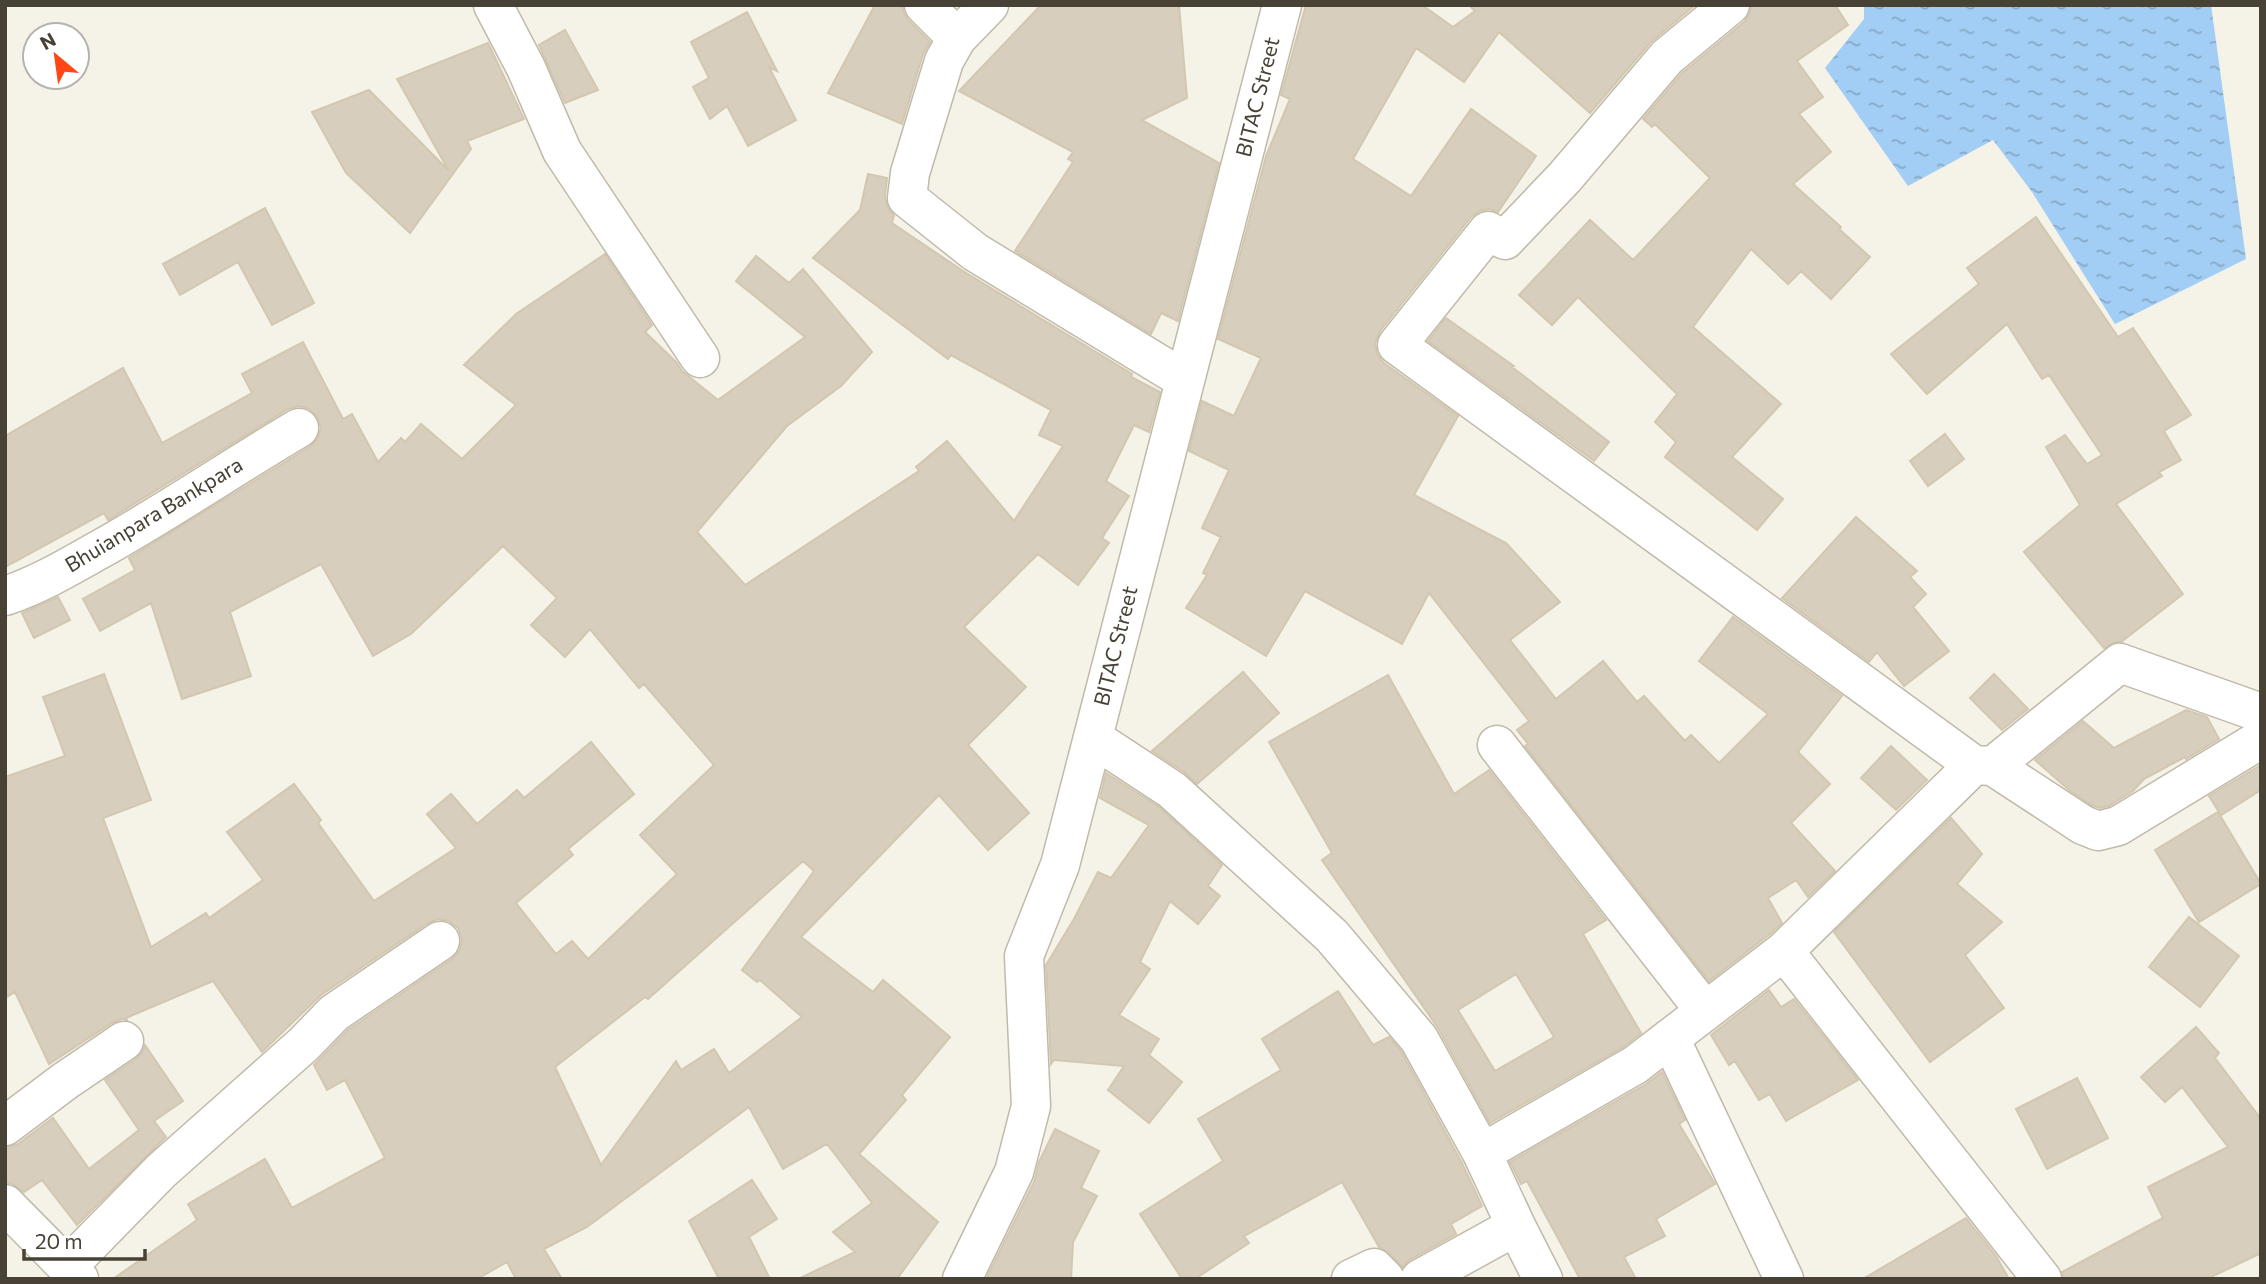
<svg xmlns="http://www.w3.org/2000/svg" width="2266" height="1284" font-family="Commissioner,sans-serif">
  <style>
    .water { fill: url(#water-ripples) }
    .building { fill: #d7cebd; stroke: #d2c7af; stroke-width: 2; fill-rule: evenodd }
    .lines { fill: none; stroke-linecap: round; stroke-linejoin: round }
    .minor-casing { stroke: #c1baaa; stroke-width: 41 }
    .minor { stroke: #fff; stroke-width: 38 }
    .labels { text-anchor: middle; stroke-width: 5; stroke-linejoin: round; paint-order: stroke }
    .street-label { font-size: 21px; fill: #484236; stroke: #fff }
  </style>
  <defs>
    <pattern id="water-ripples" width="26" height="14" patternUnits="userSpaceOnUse" patternTransform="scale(1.75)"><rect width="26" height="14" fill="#a2cdf4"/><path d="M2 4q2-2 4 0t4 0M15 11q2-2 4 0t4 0" fill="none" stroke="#86a8c6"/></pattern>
  </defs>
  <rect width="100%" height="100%" fill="#f5f2e8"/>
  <path class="water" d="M1864,5H2211L2246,259L2115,324L2032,192L1993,140L1908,186L1825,68L1864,19Z"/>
  <path class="building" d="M875,5H903V11L908,20L930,42L923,54L902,124L828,93Z
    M1041,5H1179L1187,98L1142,120L1219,163L1178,321L1161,313L1151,334L1015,251L1073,162L1068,159L1073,152L959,91Z
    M1306,5H1422L1453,27L1475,11L1469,5H1695L1650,43L1590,113L1499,32L1464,82L1416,48L1353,159L1411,196L1471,109L1536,156L1498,212L1489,209L1479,211L1471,217L1380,331L1375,343L1377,354L1384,363L1458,416L1414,495L1506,543L1560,602L1510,640L1556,699L1603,661L1637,702L1644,696L1685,741L1691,735L1719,763L1768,714L1699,661L1733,617L1842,696L1798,752L1830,784L1791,823L1835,871L1808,897L1796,880L1768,898L1782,923L1770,934L1709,981L1525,746L1528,744L1517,730L1529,721L1429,593L1402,644L1305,591L1266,656L1186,608L1207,575L1203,573L1221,537L1202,528L1229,470L1189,451L1202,401L1234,416L1261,358L1218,339L1266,156L1290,99L1281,95Z
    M1751,5H1835L1848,25L1797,61L1823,97L1799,114L1831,152L1793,184L1841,227L1839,229L1870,257L1831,299L1801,271L1788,284L1751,249L1693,327L1781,404L1732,457L1783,499L1757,530L1665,457L1676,442L1655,422L1677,394L1578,297L1552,325L1519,295L1590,220L1633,260L1710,178L1655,124L1652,127L1643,119L1682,73L1744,22L1750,13Z
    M747,12L777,71L769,67L796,120L748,146L727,106L710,119L693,87L709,78L691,42Z
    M565,30L598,90L565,103L539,45Z
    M488,43L524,119L467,141L471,149L410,233L346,173L312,112L369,90L449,171L397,79Z
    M868,174L887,178L885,196L887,207L894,215L892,223L963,271L1132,374L1131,377L1160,392L1149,432L1134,425L1106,481L1129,496L1102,538L1109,543L1078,585L1038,554L964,627L1026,687L968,745L1029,813L988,850L939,795L801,937L873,992L883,980L950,1037L902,1095L906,1100L859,1154L938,1222L897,1279H798L855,1252L833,1232L872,1203L827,1144L783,1169L749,1107L587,1227L544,1249L562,1279H516L507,1262L477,1279H113L197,1220L188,1204L265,1159L292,1208L385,1158L345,1080L327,1090L314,1065L348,1030L452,959L460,950L462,939L458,928L449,921L438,919L428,923L321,995L262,1052L213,981L126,1018L127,1020L122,1019L112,1023L49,1064L15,992L5,998V777L65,756L43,697L104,674L151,800L103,818L151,947L206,913L209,918L263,880L227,832L294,784L321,820L318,823L374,901L456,848L427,814L451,794L477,824L517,790L524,798L591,742L634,794L568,849L573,855L516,903L556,954L572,941L588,959L677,874L640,835L714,765L644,684L639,688L590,629L565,657L531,625L557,598L503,546L411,634L373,656L321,564L230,612L251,676L182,699L151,603L100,631L83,599L135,570L129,558L311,446L318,438L321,428L317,416L309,409L299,406L288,409L108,520L104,513L5,567V436L123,368L162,443L252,393L242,374L303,342L343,419L352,414L378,462L401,438L405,442L421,424L462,459L516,405L464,365L516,314L605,254L652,325L645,332L677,363L682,371L718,400L805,337L736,281L756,256L789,283L803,269L872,352L841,386L787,426L697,532L745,585L919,471L916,467L947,441L1014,521L1063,446L1039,435L1051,410L951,355L948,359L813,258L860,210ZM803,861L814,871L742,970L757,982L760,980L802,1017L729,1073L714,1049L681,1070L676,1061L601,1165L555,1067L645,997L648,999Z
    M265,208L314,303L272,325L238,262L180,295L163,264Z
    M2036,217L2118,337L2133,328L2191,415L2164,431L2181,460L2159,472L2162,476L2116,504L2183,594L2121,642H2116L2104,648L2024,552L2080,505L2046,447L2065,435L2087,464L2102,455L2049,375L2042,379L2007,324L1927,394L1891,354L1979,284L1967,268Z
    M1446,318L1514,366L1512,367L1609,442L1594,461L1428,341Z
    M1945,434L1964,459L1928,486L1910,461Z
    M1856,517L1917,571L1910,577L1926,594L1913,607L1949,651L1904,686L1877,652L1869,662L1782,598Z
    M58,597L70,620L34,638L22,613Z
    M1243,672L1279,713L1197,784L1184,772L1152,751Z
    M1994,674L2028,709L2002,730L1970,698Z
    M1388,675L1454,794L1489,770L1606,920L1583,934L1641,1033L1623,1047L1490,1123L1438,1028L1322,860L1332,853L1269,742ZM1516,974L1554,1037L1495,1071L1458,1010Z
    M2186,710L2207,717L2219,739L2186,759L2185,757L2144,779L2133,791L2109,806L2100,808L2093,806L2069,790L2035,760L2083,721L2114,748Z
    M1891,746L1927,780L1896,810L1861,778Z
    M2261,765V790L2221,815L2209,796Z
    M1106,773L1159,807L1222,865L1208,886L1220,896L1198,924L1170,901L1140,962L1150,969L1119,1015L1159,1039L1149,1055L1182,1082L1149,1123L1108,1090L1124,1066L1054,1060L1051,1064L1046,965L1074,919L1098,872L1111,878L1149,825L1100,798Z
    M2218,812L2261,884L2199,922L2155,850Z
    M1951,818L1982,854L1957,884L2002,922L1965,955L2004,1008L1930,1062L1834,932Z
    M2189,917L2239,956L2200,1007L2149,967Z
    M1769,990L1781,1007L1794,999L1858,1080L1786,1121L1770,1094L1759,1100L1735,1061L1729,1065L1711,1035Z
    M1338,991L1373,1045L1389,1037L1401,1051L1462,1163L1482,1206L1451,1224L1456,1234L1409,1260L1402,1267L1389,1253L1379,1247L1342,1182L1244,1236L1249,1243L1195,1279H1182L1140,1214L1223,1161L1198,1119L1281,1070L1262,1039Z
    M2196,1027L2219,1053L2215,1058L2261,1119V1253L2207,1279H2063L2062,1272L2163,1218L2148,1187L2228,1147L2182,1087L2165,1102L2141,1077Z
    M145,1045L183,1101L154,1121L166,1137L77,1225L42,1180L24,1192L11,1183H5V1147L18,1144L53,1118L89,1169L139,1130L105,1080L136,1059L143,1051Z
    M1662,1072L1685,1120L1679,1124L1715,1184L1656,1219L1665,1236L1624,1257L1636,1279H1580L1527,1181L1521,1184L1510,1162L1646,1084Z
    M2077,1078L2108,1138L2047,1169L2016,1109Z
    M1055,1129L1099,1151L1081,1188L1097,1196L1073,1242L1071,1279H986L1034,1182L1039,1162Z
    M752,1180L777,1219L749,1237L770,1279H719L689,1221Z
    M1966,1218L1996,1256L2009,1279H1863Z"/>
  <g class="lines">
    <defs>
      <path id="minor" d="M493,5L526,68L562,151L700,358
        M924,5L957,38
        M989,5L957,38L944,61L910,173L907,198L975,252L1185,380
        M1730,5L1667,57L1565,177L1505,240L1488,231L1397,345L1974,765L1993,766L2120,663L2261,713
        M5,596C38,585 67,568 97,551C166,513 231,468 299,428
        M1093,738L1172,790L1332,936L1419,1039L1482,1153L1516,1226L1543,1279
        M1497,745L1705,1011
        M1993,766L2083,825L2098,831L2118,826L2261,739
        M1784,951L2042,1279
        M1670,1038L1784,1279
        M5,1126L65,1081L124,1041
        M1482,1153L1635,1065L1784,951L1974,765
        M5,1204L79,1279
        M67,1267L161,1171L304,1044L334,1013L440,941
        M962,1279L1014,1172L1031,1106L1024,956L1060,865L1282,5
        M1351,1279L1374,1268L1385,1279
        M1420,1279L1516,1226"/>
    </defs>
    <use href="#minor" class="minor-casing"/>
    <use href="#minor" class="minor"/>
  </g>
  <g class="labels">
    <g class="street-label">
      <text transform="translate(1258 97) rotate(-76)" y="7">BITAC Street</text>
      <text transform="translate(154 515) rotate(-31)" y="7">Bhuianpara Bankpara</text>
      <text transform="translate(1116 646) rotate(-76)" y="7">BITAC Street</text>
    </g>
  </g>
  <rect width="2266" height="1284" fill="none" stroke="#484236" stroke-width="14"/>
  <g transform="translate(56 56) rotate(331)"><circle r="33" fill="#ffffff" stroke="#b6b3af" stroke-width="2"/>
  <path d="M0-5L12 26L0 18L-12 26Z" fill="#ff4715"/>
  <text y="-10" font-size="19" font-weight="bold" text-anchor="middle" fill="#484236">N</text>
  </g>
  <path d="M24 1249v10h121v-10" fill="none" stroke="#484236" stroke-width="3.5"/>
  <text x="35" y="1249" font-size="21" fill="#484236" stroke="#ffffff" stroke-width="5" paint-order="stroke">20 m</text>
</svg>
